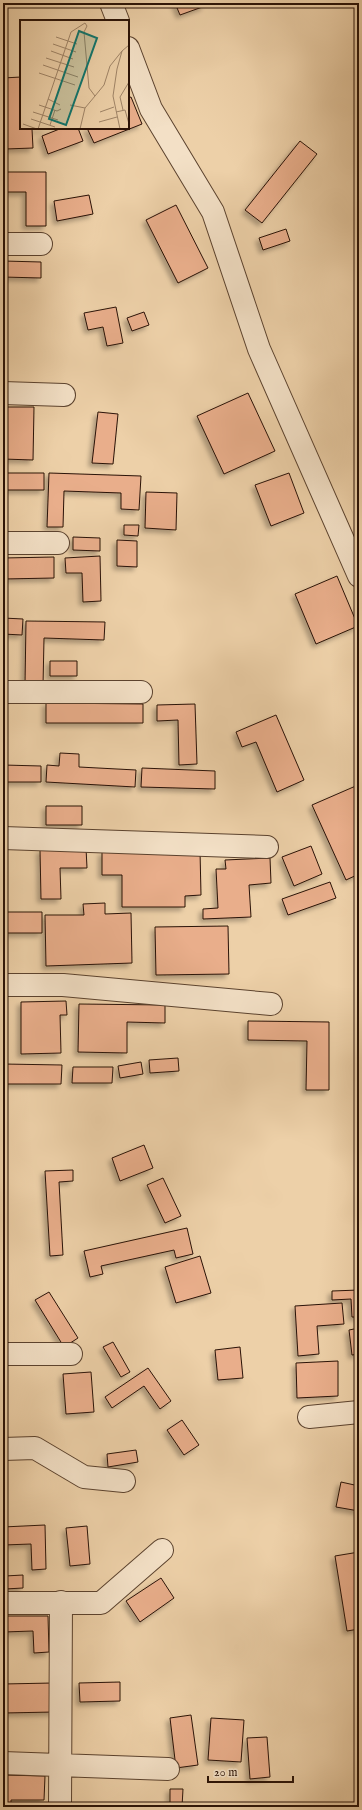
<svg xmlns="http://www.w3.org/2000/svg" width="362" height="1810" font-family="'IM FELL English',serif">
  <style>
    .building { fill: #e9ae8b; stroke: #2a1206; filter: url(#shadow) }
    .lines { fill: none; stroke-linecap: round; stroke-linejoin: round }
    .minor-casing { stroke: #5b422e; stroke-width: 24 }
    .minor { stroke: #f3e0c6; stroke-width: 22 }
    .inset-road { fill: none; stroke: #9f8467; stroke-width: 1 }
    .view { fill: #0f766e; fill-opacity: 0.15; stroke: #0f766e; stroke-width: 2 }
    .inset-edge { fill: none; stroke: #2a1206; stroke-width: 2 }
  </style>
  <defs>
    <filter id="shadow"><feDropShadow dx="-3.5" dy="3.5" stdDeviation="2" flood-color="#0004"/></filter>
  </defs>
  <rect width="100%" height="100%" fill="#edd0a8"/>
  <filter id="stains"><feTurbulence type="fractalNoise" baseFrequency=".005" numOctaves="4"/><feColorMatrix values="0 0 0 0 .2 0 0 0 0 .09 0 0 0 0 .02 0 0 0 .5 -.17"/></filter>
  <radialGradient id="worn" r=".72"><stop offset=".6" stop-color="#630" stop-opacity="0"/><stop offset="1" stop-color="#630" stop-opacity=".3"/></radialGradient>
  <path class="building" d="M175,3H204L205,6L180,15Z
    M3,16H7V69H3Z
    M21,77V128L47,129H32L33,148L5,149L3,78Z
    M131,97L142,124L94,143L87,128H128V98Z
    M62,128H78L83,141L48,154L42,136Z
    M300,141L317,154L262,223L245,210Z
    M3,172H46V226H26V192H3Z
    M89,195L93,214L57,221L54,201Z
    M176,205L208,268L178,283L146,220Z
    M286,229L290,241L263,250L259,238Z
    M3,261L41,262V278L3,277Z
    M116,307L123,343L107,346L103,327L88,330L84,313Z
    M144,312L149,325L132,331L127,318Z
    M248,393L275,451L224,474L197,416Z
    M3,407H34L33,460L3,459Z
    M98,412L118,414L113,464L92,463Z
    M3,473H44V490H3Z
    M49,473L141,476L139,510L121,509V493L64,491L63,527H47Z
    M289,473L304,513L271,526L255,485Z
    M146,492L177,493L176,530L145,528Z
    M124,525H139L138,536L124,535Z
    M73,537L100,538V551L73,550Z
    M117,540L137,541V567L117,566Z
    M100,556L101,601L83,602L82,573H66L65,558Z
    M54,557V578L3,579V558Z
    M337,576L358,626L316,644L295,594Z
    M3,618L23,619L22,635L3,634Z
    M26,621L105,622L104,640L44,638L43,686L25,685Z
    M50,661H77V676H50Z
    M46,703L143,704V723H46Z
    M195,704L197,764L179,765L178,720L157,721V705Z
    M276,715L304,780L277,792L256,742L242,747L236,732Z
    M60,753L79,754V767L136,770L135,787L46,782L47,765L59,766Z
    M3,765L41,766V782H3Z
    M142,768L215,771V789L141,787Z
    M358,785L359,874L346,880L312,805Z
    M46,806H82V825H46Z
    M311,846L322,874L294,886L282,857Z
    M86,848L87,868H60L61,899H41L40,850Z
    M200,851L201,895L185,896V907H122V875H102V852Z
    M270,858L271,883L249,885L251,917L203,919V909L218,908L216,869H226L225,860Z
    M330,882L336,898L288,915L282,899Z
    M105,903V914L131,913L132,963L46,966L45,915H84L83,904Z
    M3,912H42V933H3Z
    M228,926L229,974L156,975L155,927Z
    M66,1001L67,1015H60L61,1053L21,1054V1002Z
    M79,1004L165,1005V1023L127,1022V1053L78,1052Z
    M248,1021L329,1022V1090H306L307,1041L248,1040Z
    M178,1058L179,1071L150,1073L149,1060Z
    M141,1062L143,1074L120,1078L118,1066Z
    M3,1064L62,1065L61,1084H3Z
    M73,1067H113L112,1083H72Z
    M144,1145L153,1168L120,1181L112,1158Z
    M73,1170V1181L59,1182L63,1255L50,1256L45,1171Z
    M163,1178L181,1216L165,1223L147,1185Z
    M187,1228L193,1254L176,1258L174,1250L101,1266L103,1274L90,1277L84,1251Z
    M200,1256L211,1293L176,1303L165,1267Z
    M359,1290V1317H352L351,1299L332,1300V1291Z
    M49,1292L78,1338L64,1347L35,1300Z
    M342,1303L344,1324L317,1326L319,1354L298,1356L295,1306Z
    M359,1328V1354L352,1355L349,1330Z
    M113,1342L130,1372L121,1377L103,1347Z
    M240,1347L243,1378L218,1380L215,1350Z
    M338,1361V1396L297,1398L296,1363Z
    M148,1368L171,1401L160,1409L144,1386L112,1408L105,1397Z
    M91,1372L94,1412L66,1414L63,1374Z
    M182,1420L199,1445L184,1455L167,1430Z
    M136,1450L138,1462L108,1467L107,1454Z
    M3,1461H6L7,1484H3Z
    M341,1482L359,1486V1511L336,1507Z
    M45,1525L46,1569L32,1570L31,1544L3,1545V1527Z
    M87,1526L90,1564L70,1566L66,1528Z
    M359,1552V1629L347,1631L335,1556Z
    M23,1575V1588L5,1589V1576Z
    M161,1578L174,1598L140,1622L126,1601Z
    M3,1616H48L49,1652L34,1653L33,1631L3,1632Z
    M120,1682V1701L80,1702L79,1683Z
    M53,1683L54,1712L3,1713V1684Z
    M191,1715L198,1765L176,1768L170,1718Z
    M211,1718L244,1720L241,1762L208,1760Z
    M267,1737L270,1777L250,1779L247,1738Z
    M3,1775L45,1776L44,1800H11V1807H3Z
    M170,1789H183L182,1807H170Z"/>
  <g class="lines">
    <defs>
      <path id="minor" d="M111,3L118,21
        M128,48L151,109L213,212L259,349L359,576
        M3,244H41
        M3,393L64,395
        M3,543H58
        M3,692H141
        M3,838L267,847
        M3,985H63L271,1004
        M3,1354H71
        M309,1417L359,1412
        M3,1449L35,1448L84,1477L124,1481
        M3,1603H101L162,1550
        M3,1763L168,1769
        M60,1807L61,1602"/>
    </defs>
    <use href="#minor" class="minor-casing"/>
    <use href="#minor" class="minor"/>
  </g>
  <g transform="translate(20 20)">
    <rect width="109" height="109" fill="#edd0a8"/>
    <path class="inset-road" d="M36,17L57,24M33,24L56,32M31,31L53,39M26,38L54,47M23,45L58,57M19,53L55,65M75,76L84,65L90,46L102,31M28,79L40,85M19,85L37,91L41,89M50,85L65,88M103,90L100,77L109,62M13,92L38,100M80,92L94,87M96,92L105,90L109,104M11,99L35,107M79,102L97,97M3,104L17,109M30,105L35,90M18,109L51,12L65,3L67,6L64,12L68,57L69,68L75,76L65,88L60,109M100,109L93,76L97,49L102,31L109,25"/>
    <path class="view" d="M59,11L77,18L46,105L29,99Z"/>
    <rect width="109" height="109" class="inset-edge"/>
  </g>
  <rect width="362" height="1810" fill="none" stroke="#edd0a8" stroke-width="16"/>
  <rect x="4" y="4" width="354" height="1802" fill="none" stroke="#2a1206" stroke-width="2"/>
  <rect x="8" y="8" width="346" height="1794" fill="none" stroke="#2a1206"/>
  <path d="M208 1776v6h85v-6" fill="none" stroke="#2a1206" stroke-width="2"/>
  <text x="214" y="1776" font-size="12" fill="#2a1206" stroke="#f3e0c6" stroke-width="3" paint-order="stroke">20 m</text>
  <rect width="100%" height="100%" filter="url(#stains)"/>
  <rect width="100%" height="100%" fill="url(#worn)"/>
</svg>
